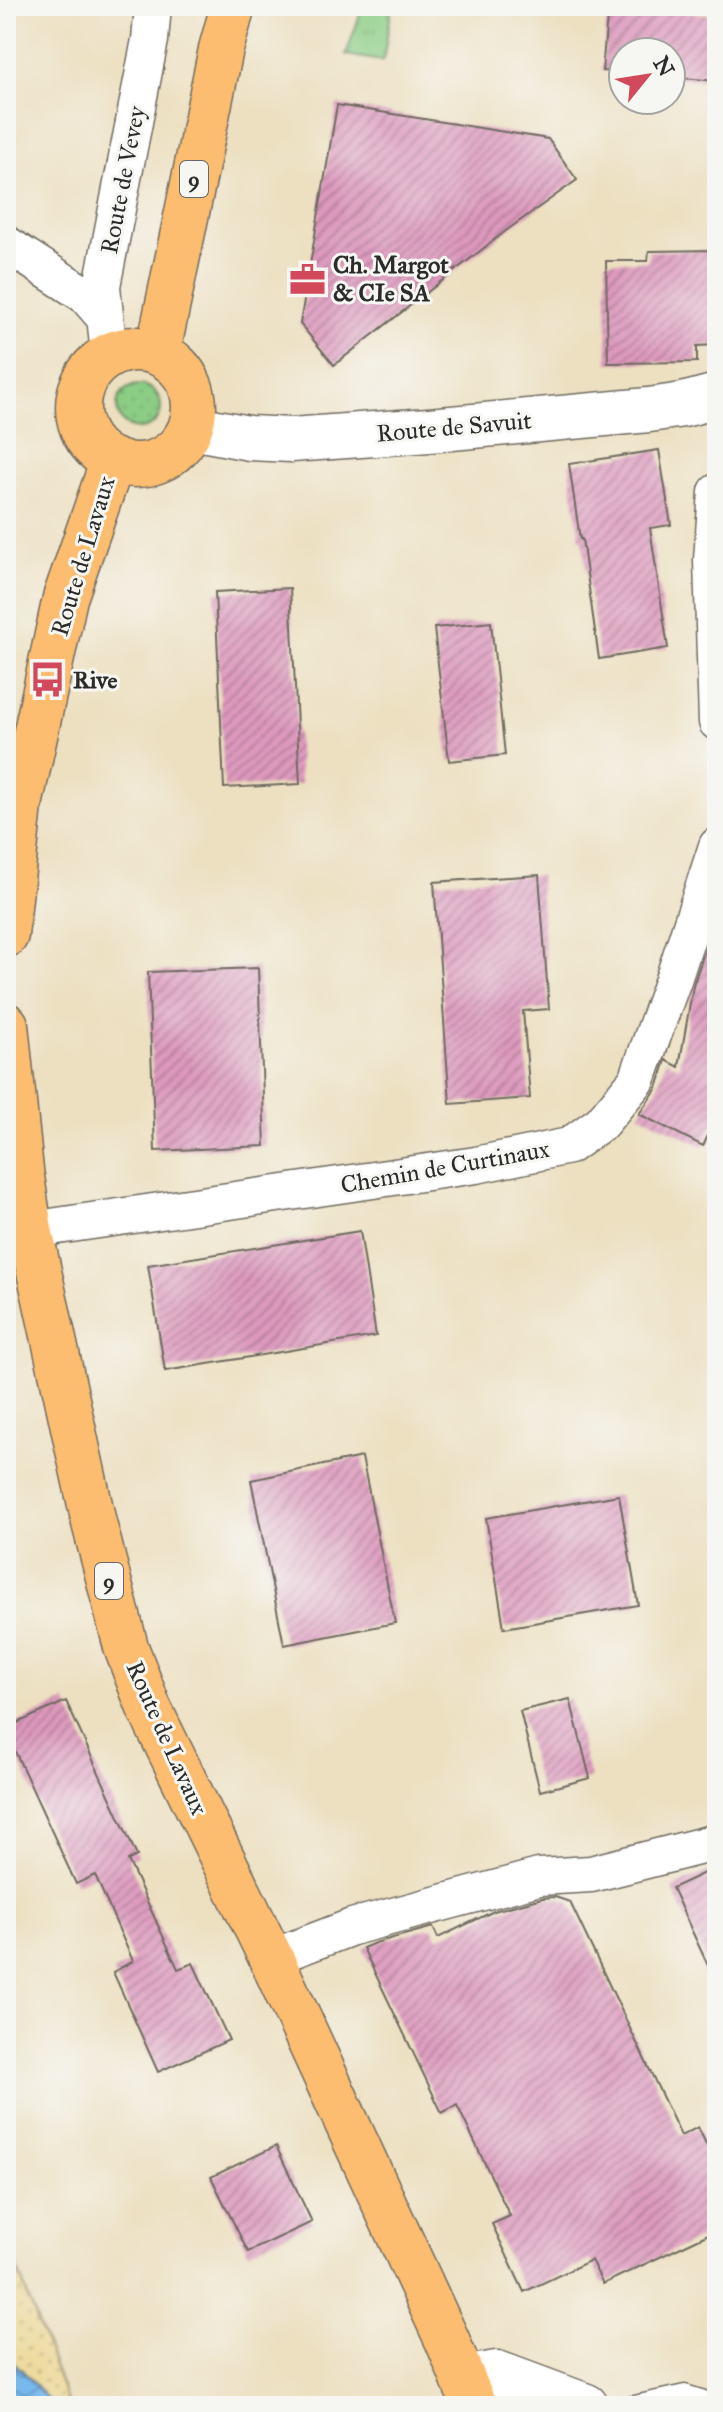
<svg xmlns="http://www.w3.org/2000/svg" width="723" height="2412" font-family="'IM FELL Great Primer',serif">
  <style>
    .sand { fill: url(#sand-dots); stroke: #8c8264; stroke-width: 2 }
    .park { fill: url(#park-tufts); stroke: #5c7c58; stroke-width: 2 }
    .garden { fill: url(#garden-dots); stroke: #5c7c58; stroke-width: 2 }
    .water { fill: url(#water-waves); stroke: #52728c; stroke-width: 2 }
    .building { fill: url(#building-hatch) }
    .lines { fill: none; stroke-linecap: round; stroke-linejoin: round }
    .service-casing { stroke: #6f6a60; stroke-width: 21 }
    .minor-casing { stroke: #6f6a60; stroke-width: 39 }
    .tertiary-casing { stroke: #6f6a60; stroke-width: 47 }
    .primary-casing { stroke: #6f6a60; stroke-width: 47 }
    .service { stroke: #fff; stroke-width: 18 }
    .minor { stroke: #fff; stroke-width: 36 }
    .tertiary { stroke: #fff; stroke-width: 44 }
    .primary { stroke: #fcbd6f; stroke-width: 44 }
    .labels { text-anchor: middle; stroke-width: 6; stroke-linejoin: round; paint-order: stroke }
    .shield { fill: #f6f6f2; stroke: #686867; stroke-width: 2 }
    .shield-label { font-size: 22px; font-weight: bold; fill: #2b2b2b }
    .street-label { font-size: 24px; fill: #2b2b2b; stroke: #f6f6f2 }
    .poi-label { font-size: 24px; font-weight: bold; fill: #2b2b2b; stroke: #f6f6f2; text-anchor: start }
  </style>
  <defs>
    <pattern id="sand-dots" width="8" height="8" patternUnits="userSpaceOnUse" patternTransform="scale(2)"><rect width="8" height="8" fill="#eeda9e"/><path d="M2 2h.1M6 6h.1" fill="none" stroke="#cb8" stroke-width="1.8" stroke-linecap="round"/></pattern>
    <pattern id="park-tufts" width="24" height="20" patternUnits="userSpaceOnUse" patternTransform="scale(2)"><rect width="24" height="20" fill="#8ccd85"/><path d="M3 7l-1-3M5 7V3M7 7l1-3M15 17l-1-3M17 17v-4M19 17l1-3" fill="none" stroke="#79b073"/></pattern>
    <pattern id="garden-dots" width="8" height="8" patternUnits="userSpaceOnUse" patternTransform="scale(2)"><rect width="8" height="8" fill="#8ccd85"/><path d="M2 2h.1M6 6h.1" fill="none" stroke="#79b073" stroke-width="1.8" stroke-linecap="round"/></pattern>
    <pattern id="water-waves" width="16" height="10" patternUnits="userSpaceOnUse" patternTransform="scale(2)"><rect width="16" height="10" fill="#78b9ed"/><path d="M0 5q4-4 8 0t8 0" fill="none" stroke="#6397c0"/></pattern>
    <pattern id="building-hatch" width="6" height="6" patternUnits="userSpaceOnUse" patternTransform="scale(2)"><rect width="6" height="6" fill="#dd99bd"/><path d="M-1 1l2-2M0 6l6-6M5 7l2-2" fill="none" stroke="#b37d9a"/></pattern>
  </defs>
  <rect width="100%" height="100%" fill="#f6f6f2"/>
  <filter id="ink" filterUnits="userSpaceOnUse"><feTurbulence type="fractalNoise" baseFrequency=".0125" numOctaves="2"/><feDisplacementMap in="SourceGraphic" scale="16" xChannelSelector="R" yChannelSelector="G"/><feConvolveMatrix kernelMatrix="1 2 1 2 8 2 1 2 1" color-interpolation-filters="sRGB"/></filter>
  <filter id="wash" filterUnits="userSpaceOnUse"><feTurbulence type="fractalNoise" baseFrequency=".006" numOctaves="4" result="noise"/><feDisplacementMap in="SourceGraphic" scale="32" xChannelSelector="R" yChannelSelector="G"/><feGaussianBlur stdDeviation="1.8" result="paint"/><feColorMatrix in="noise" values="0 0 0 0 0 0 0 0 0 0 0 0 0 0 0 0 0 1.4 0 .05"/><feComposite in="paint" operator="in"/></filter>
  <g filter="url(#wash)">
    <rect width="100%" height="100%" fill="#ede0c1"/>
    <path class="sand" d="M6,2242L16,2265L69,2406H53L22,2370L6,2358Z"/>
    <path class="park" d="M363,6H392L383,61L346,55Z"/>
    <path class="garden" d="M117 407a22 22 0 1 1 44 0a22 22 0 1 1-44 0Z"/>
    <path class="water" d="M6,2358L22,2370L53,2406H6Z"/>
    <g id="blocks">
      <path class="building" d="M608,6L717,15V81L671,77V52H623V72L602,71Z
        M337,105L548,139L577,180L507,230L334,365L300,324Z
        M717,250V345L697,346V362L608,363L606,261H648L649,251Z
        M659,450L671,525L650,528L668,648L599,659L582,539H580L569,464Z
        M290,588L300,784L224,788L215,592Z
        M491,622L505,755L449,761L434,628Z
        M539,875L549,1009L523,1011L530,1098L450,1104L434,882Z
        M706,947L717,948V1117L703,1146L639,1114L657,1088L666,1060L679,1067L693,986Z
        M258,968L265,1146L155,1151L148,972Z
        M360,1231L376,1336L165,1371L148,1265Z
        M362,1457L395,1623L284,1645L251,1480Z
        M619,1495L638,1605L504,1628L486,1518Z
        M570,1699L590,1778L540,1791L520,1711Z
        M66,1701L137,1856L128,1860L178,1969L193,1963L229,2040L158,2072L113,1972L133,1961L95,1875L76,1884L6,1732V1728Z
        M717,1867V1985L672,1888Z
        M555,1897L570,1902L681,2136L698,2127L717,2167V2230L603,2284L591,2260L524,2292L492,2224L510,2216L457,2105L442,2113L363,1948L375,1943L433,1927L438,1938L494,1911L542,1898Z
        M276,2146L312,2222L248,2252L211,2177Z"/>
    </g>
  </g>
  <g filter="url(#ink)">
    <use href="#blocks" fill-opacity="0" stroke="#6f6a60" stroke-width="2"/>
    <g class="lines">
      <defs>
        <path id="service" d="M630,2406L685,2394L717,2404"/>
        <path id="minor" d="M6,244L85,295L105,318
          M109,355L102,286L150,40L153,6
          M717,492L712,560L717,722
          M30,1230L476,1165L569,1146L601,1123L637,1080L674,977L717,846
          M271,1958L352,1927L539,1877L591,1874L713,1843L717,1840"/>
        <path id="tertiary" d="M191,427L249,438L291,440L429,430L649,410L683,405L717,396
          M463,2379L497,2373L586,2406"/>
        <path id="primary" d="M78 407a58 58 0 1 1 116 0a58 58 0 1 1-116 0Z
          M158,352L221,49L233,6
          M6,935L20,805L65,598L113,460
          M6,1025L21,1170L30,1230L94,1523L126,1647L149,1708L271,1958L448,2342L474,2406"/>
      </defs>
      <use href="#service" class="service-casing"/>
      <use href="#minor" class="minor-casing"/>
      <use href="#tertiary" class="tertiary-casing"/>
      <use href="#primary" class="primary-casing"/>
      <use href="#service" class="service"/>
      <use href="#minor" class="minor"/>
      <use href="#tertiary" class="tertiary"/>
      <use href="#primary" class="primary"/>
    </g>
  </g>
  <defs>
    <symbol id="office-bare" viewBox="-9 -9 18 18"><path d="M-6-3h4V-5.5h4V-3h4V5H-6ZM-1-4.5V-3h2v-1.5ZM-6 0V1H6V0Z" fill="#d1495b" stroke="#f6f6f2" stroke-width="2.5" paint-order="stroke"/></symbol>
    <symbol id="bus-bare" viewBox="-9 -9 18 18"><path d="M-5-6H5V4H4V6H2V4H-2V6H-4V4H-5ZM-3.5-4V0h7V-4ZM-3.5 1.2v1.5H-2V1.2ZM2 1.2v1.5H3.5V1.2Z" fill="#d1495b" stroke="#f6f6f2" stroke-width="2.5" paint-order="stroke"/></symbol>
  </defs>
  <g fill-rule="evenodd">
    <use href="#office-bare" x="282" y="254" width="51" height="51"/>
    <use href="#bus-bare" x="22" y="654" width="51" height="51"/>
  </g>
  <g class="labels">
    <g class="shield">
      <rect x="180" y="161" width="28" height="36" rx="6"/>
      <rect x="95" y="1563" width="28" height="36" rx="6"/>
    </g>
    <g class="shield-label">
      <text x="194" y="187">9</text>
      <text x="109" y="1589">9</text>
    </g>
    <g class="street-label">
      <text transform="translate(123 180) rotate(-79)" y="8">Route de Vevey</text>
      <text transform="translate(454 427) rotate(-5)" y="8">Route de Savuit</text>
      <text transform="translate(83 556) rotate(-73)" y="8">Route de Lavaux</text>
      <text transform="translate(445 1167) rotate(-10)" y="8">Chemin de Curtinaux</text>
      <text transform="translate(167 1738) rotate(66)" y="8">Route de Lavaux</text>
    </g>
    <g class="poi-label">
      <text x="333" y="273">Ch. Margot<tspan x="333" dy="28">&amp; CIe SA</tspan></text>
      <text x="73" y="688">Rive</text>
    </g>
  </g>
  <rect width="723" height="2412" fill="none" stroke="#f6f6f2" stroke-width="32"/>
  <g transform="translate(647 76) rotate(60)"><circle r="38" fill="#f6f6f2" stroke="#a5a5a2" stroke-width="2"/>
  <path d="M0-6L14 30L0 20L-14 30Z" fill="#d1495b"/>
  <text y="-12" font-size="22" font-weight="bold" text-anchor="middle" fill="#2b2b2b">N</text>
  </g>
</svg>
